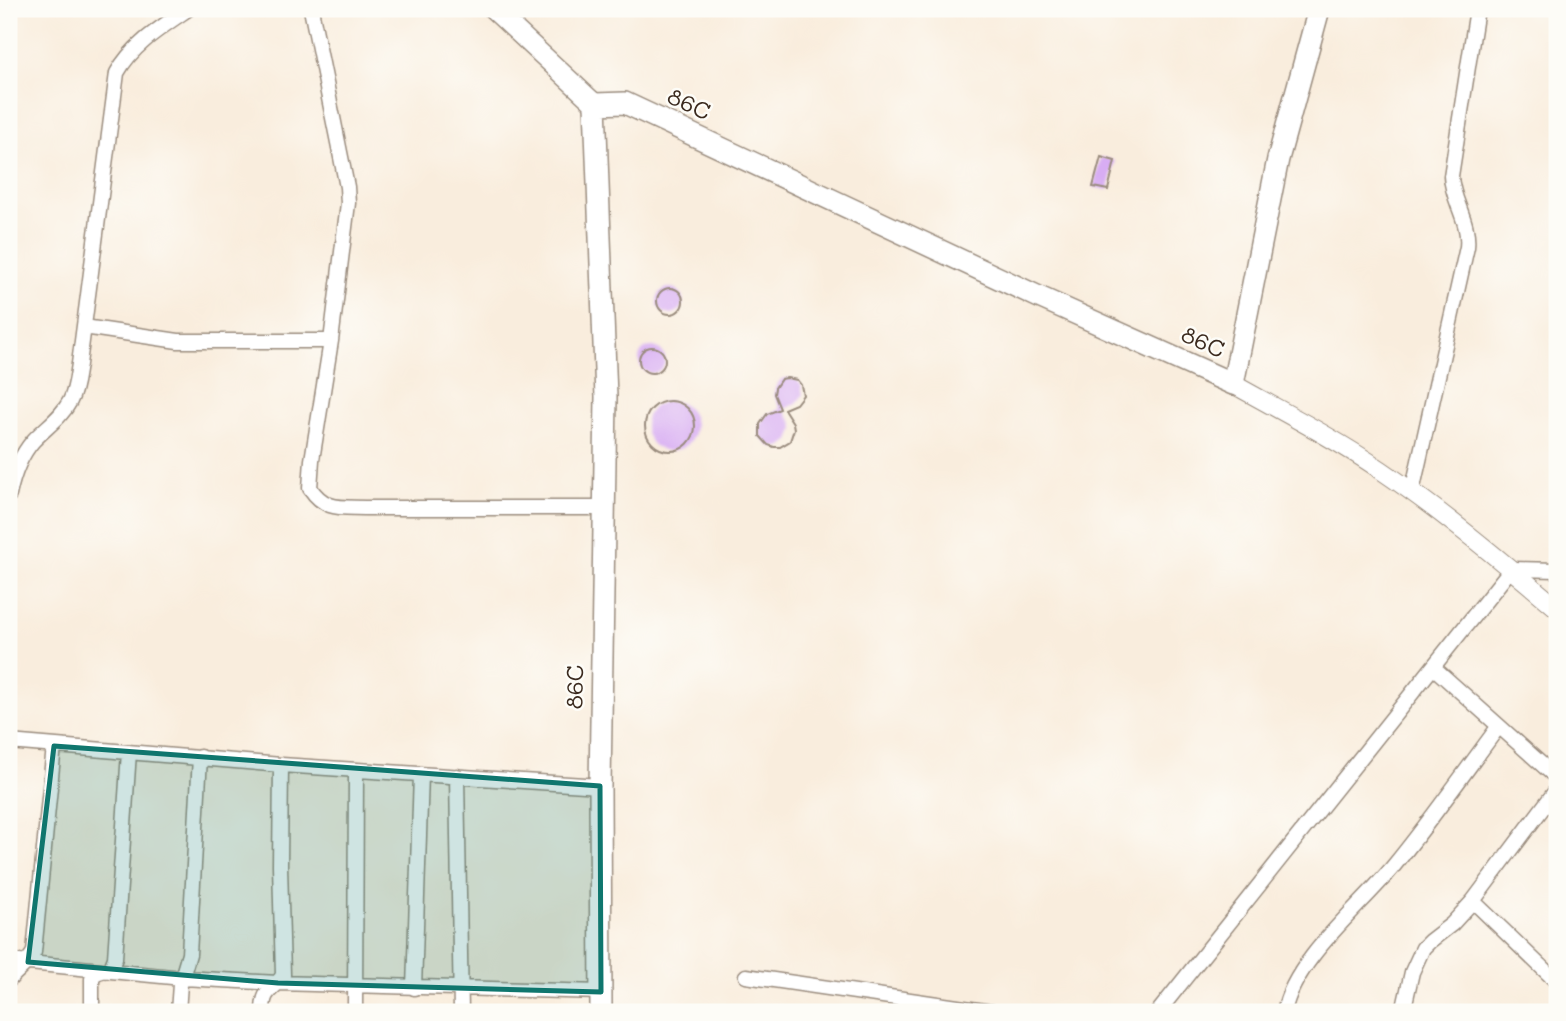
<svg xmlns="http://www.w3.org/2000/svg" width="1566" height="1021" font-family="Mali,sans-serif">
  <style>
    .building { fill: #d8adf3 }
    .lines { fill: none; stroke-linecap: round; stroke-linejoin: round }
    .minor-casing { stroke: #9a8c7e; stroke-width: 17 }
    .tertiary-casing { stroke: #9a8c7e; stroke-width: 20 }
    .secondary-casing { stroke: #9a8c7e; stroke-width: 22 }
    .primary-casing { stroke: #9a8c7e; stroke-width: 24 }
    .minor { stroke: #fff; stroke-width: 14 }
    .tertiary { stroke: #fff; stroke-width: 18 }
    .secondary { stroke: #fff; stroke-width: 19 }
    .primary { stroke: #fff; stroke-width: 21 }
    .marked { fill: #0f766e; fill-opacity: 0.2; stroke: #0f766e; stroke-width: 5; stroke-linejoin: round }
    .labels { text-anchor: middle; stroke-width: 5; stroke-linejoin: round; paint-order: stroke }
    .street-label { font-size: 23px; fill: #3b2a1e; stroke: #fdfcf7 }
  </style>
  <rect width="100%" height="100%" fill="#fdfcf7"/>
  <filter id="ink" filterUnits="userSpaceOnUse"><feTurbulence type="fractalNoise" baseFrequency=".0143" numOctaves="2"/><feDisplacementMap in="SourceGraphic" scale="14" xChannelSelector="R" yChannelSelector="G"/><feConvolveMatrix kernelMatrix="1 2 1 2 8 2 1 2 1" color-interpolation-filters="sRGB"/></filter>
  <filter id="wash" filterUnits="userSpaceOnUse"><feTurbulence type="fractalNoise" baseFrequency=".00686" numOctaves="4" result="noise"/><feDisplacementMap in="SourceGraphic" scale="28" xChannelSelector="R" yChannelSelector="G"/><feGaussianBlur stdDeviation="1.57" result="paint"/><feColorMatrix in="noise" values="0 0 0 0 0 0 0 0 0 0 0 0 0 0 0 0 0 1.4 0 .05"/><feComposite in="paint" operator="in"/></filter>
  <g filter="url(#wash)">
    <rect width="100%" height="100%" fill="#f9eddd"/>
    <g id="blocks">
      <path class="building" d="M1101,157L1115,161L1108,190L1093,187Z
        M657 301a13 13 0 1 1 26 0a13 13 0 1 1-26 0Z
        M639 360a13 13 0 1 1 26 0a13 13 0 1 1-26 0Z
        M787,378L797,380L801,385L803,395L796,404L784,409L793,423L794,429L790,441L780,447H774L768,445L760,436V424L767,414L780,409L774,394L775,388L781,379Z
        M645 426a25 25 0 1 1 50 0a25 25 0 1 1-50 0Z"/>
    </g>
  </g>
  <g filter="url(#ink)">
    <use href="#blocks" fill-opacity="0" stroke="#9a8c7e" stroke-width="2"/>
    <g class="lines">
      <defs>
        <path id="minor" d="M311,9L347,187L348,203L331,341L312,460L310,488C325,511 341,507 365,508H604
          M84,327L178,341H331
          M1412,492L1467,247C1470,221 1452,201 1451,176L1477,9
          M9,495C13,476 20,456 33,441C46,427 61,418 70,401C76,390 77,376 79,364L117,73C132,45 163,26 188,9
          M1433,667L1557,778
          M9,742L281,765L600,786
          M457,776L461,1012
          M1473,901L1557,982
          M9,961L182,978L278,983L601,992
          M746,976L992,1012
          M9,980C18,969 26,966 34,952L54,746
          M414,988L421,774
          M92,1012V979C95,970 103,972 111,968L115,958L129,752
          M178,1012L180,984L189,954L200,757
          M263,1012C263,986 274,993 283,975L280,865L281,765
          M355,1012L356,770
          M1158,1012L1511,569L1557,570
          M1284,1012C1294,960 1359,908 1392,868C1430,822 1464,773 1499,726
          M1403,1012L1412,972L1423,948L1430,941L1452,924L1473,901L1557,789"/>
        <path id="tertiary" d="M1233,384C1283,412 1334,438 1381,470C1443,512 1500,560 1557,608"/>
        <path id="secondary" d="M493,9L595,104"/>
        <path id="primary" d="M601,1012L600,786L606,397L595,104L625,103L1039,297L1233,384L1278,159L1319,9"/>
      </defs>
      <use href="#minor" class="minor-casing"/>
      <use href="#tertiary" class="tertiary-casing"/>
      <use href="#secondary" class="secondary-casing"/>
      <use href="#primary" class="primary-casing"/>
      <use href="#minor" class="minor"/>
      <use href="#tertiary" class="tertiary"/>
      <use href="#secondary" class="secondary"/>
      <use href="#primary" class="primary"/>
    </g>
  </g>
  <path class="marked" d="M54,746L600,786L601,992L278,983L28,962Z"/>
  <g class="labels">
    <g class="street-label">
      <text transform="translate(689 104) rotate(25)" y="8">86C</text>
      <text transform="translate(1203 342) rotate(24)" y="8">86C</text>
      <text transform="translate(575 687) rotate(-89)" y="8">86C</text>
    </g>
  </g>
  <rect width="1566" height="1021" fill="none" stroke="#fdfcf7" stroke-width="35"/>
</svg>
